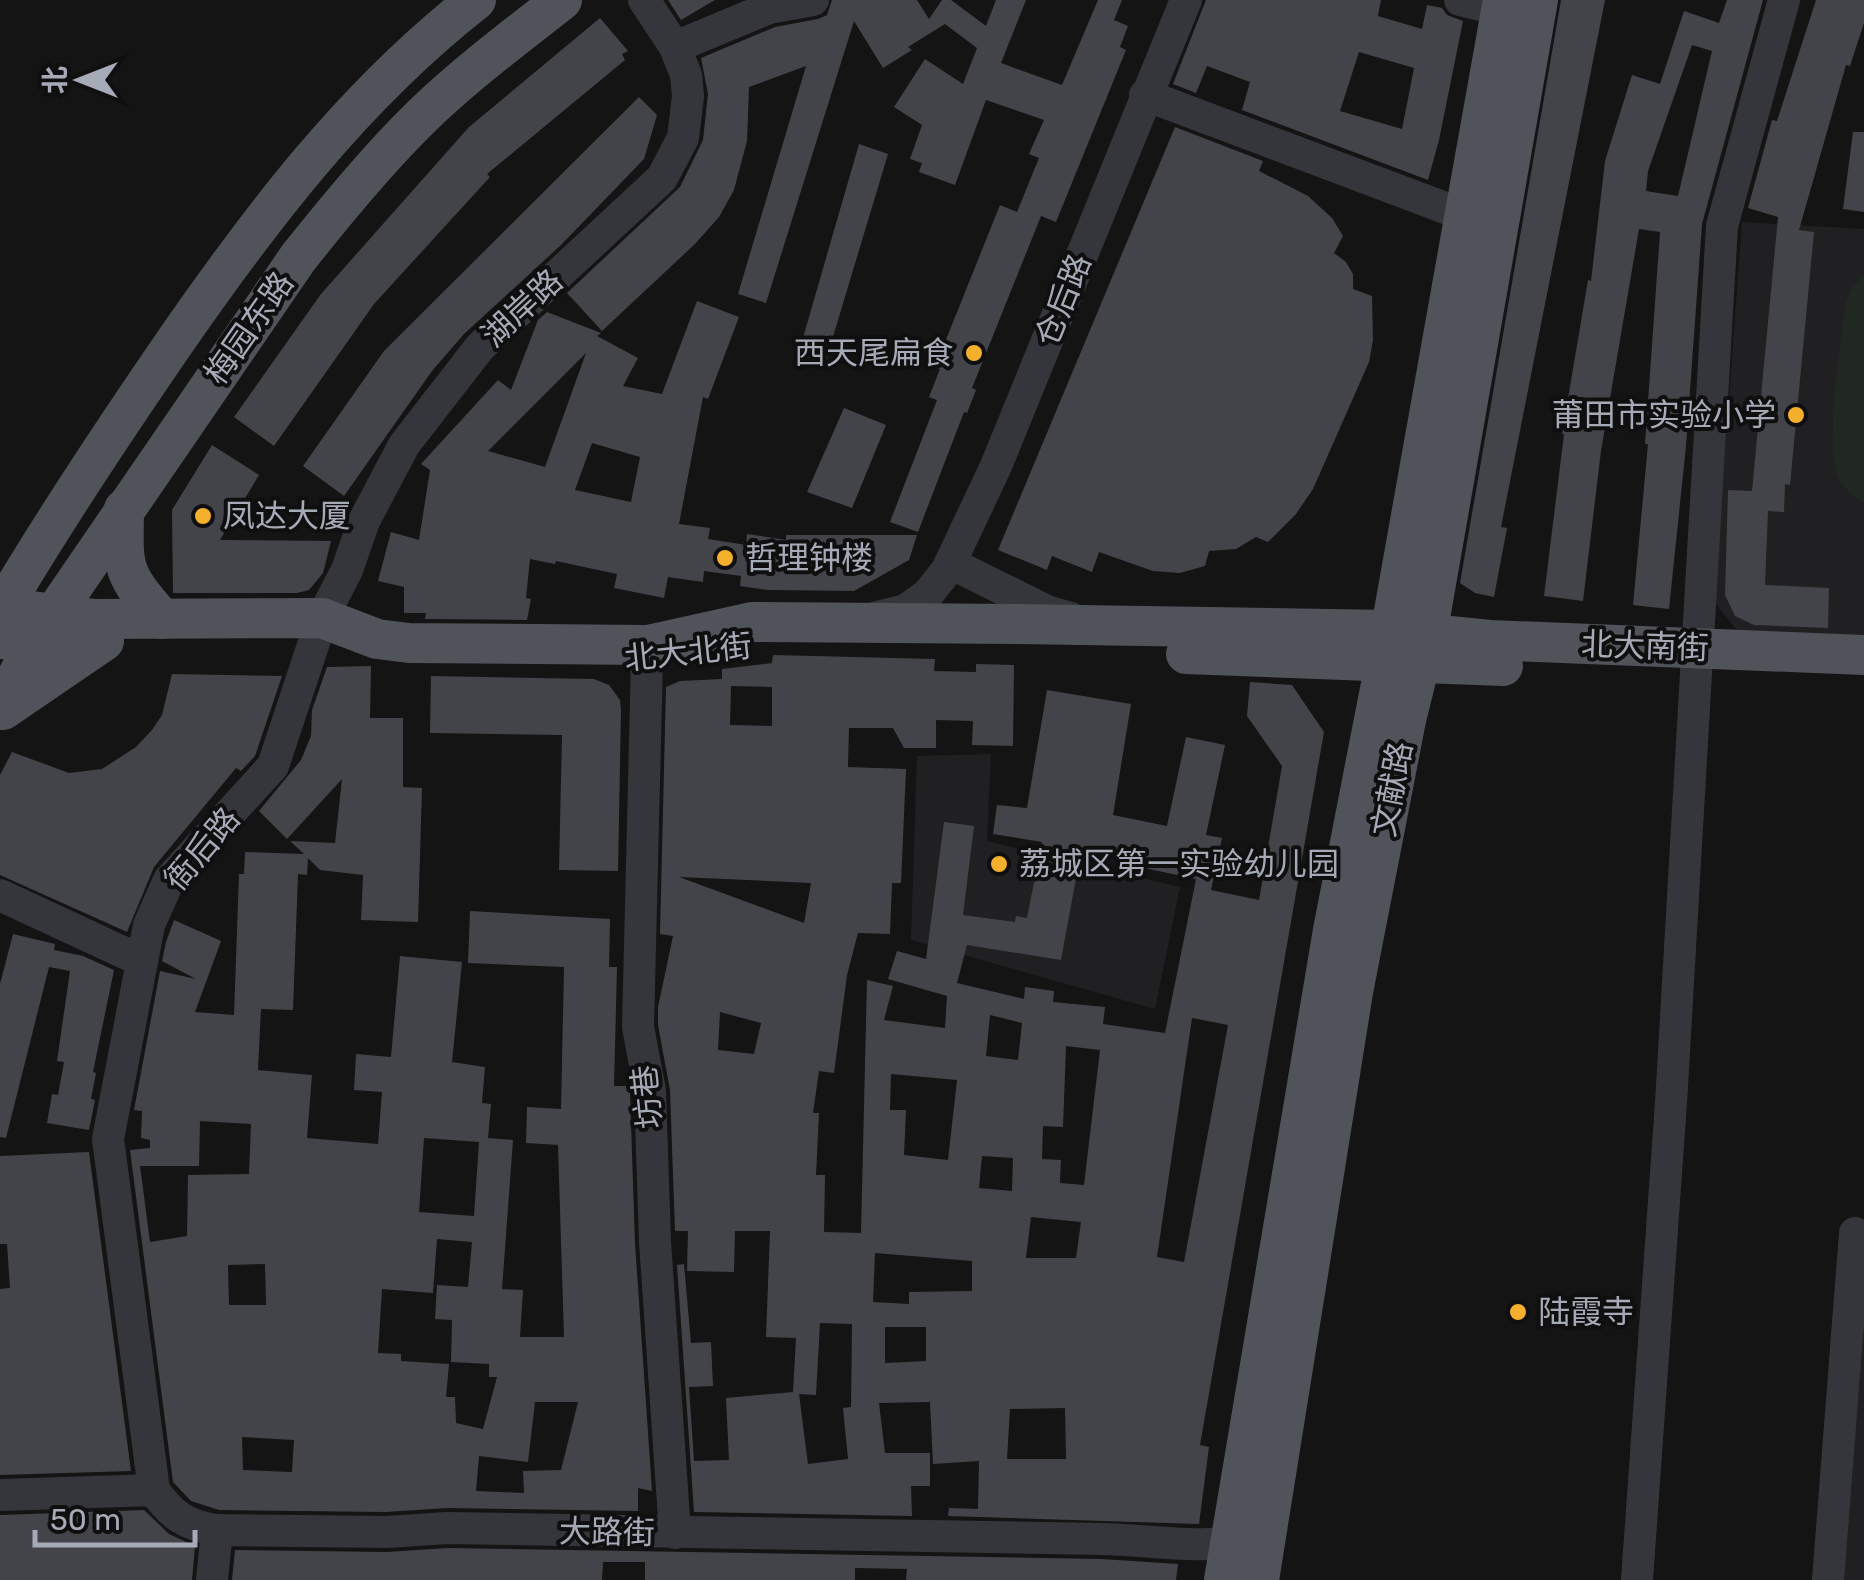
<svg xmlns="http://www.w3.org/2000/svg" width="1864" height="1580" viewBox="0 0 1864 1580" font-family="Rubik,'Noto Sans SC',sans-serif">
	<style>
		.built { fill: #202022 }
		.green { fill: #202821 }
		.building { fill: #434449; fill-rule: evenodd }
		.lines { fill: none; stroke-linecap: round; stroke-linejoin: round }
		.minor { stroke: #35363b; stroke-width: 32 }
		.major { stroke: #51535a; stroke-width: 40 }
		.poi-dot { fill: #f4b02d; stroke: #0f0f10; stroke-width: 4 }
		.labels { text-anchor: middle; stroke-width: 8; stroke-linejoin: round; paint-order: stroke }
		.street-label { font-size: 32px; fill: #a5aab6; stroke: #0f0f10 }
		.poi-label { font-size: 32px; fill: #a5aab6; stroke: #0f0f10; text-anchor: start }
	</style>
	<rect width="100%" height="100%" fill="#141415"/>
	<g class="built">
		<path d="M1742,222L1864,229V638L1740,634L1714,602Z"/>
		<path d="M991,754L987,841L1180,887L1155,1009L911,940L917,756Z"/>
		<path d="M1864,1237V1580H1835Z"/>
	</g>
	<path class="green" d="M1864,276V502C1855,497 1845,490 1840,481C1823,450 1841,345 1845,306L1852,287Z"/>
	<g class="building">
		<path d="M668,0H715L681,20Z"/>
		<path d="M832,0H917L929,19L942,0H951L986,26L996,0H1026L1001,63L1062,85L1098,0H1122L1114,20L1128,26L1120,47L1126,50L1056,222L1041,216L972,388L976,390L967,413L964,412L918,532L890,522L937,400L929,397L940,369L935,367L1000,205L1017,212L1039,158L1029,154L1044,120L986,100L955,185L919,172L922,163L910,159L922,125L894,107L925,59L963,84L977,48L945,24L908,47L912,50L883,68L854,21L766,303L738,294L806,66L749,87L747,141L734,190L719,217L695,244L602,331L567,293L680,187L703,140L708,94L701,58L775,27L818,19L827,15Z"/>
		<path d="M1206,0H1381L1378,16L1422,29L1427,5L1442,8L1447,15L1463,21L1439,140L1428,180L1242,110L1250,82L1207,66L1196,93L1173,84ZM1359,52L1414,68L1402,129L1340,111Z"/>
		<path d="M1561,0H1605L1501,527L1507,528L1494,597L1475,593L1460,583Z"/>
		<path d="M1727,0H1763L1702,224L1686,446L1669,609L1633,605L1648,444H1645L1660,232L1639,229L1601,451L1583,601L1544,596L1564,434H1562L1588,280L1591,281L1605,161L1632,75L1660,84L1684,11L1719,23ZM1692,45L1712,51L1678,196L1646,191L1648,171Z"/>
		<path d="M1816,0H1864V23L1850,66L1846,65L1799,230L1814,232L1790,485L1785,484L1784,512L1768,511L1765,585L1829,588L1828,628L1754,625L1735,616L1725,595L1728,490L1752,491L1778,217L1748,208L1772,120L1777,121Z"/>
		<path d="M600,18L628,51L622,54L625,60L487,174L490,177L374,304L274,446L234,417L321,294L469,127Z"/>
		<path d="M639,97L657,115L644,159L561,245L464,334L432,371L344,496L303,466L384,351Z"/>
		<path d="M1175,127L1263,161L1259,171L1308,196L1332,218L1343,236L1334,253L1346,262L1353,274V289L1372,296L1373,340L1369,362L1313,489L1296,514L1268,542L1256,537L1236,549L1209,551L1205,566L1180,573L1153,571L1099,552L1092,572L1052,556L1047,570L998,550Z"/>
		<path d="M1853,132H1864V212L1843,209Z"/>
		<path d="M859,144L888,154L823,370L796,362Z"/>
		<path d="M697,301L739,317L708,399L703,397L679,524L710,528L708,539L746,545L747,534L786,540V535H917L909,560L854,591L768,590L740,586L741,576L704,571L703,582L668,577L664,598L614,588L617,574L556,561L555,564L530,559L526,598L531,599L527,620L425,619L426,613H404V587L378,581L391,532L419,540L430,470L421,464L498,380L511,390L538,320L547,312L601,333L597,336L638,358L623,386L662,394ZM586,353L545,467L488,451ZM592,443L640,457L631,502L575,490Z"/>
		<path d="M844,408L886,425L852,508L807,492Z"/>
		<path d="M212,445L259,475L220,540L331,541L323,573L309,590L297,593H173L172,510Z"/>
		<path d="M773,655L935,659L934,671L976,672V664L1014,665L1013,746L972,745L973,721L936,720V748H904L893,728H849L848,767L906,769L901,883H892L890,934L858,933L847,975L834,1073L819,1071L813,1113H819L816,1175H825L824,1232L861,1233L867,980L893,986L884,1020L945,1028L947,996L888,979L897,951L926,959L944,822L974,826L963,915L1015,922L1016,916L1027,918L1042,842L993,834L997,805L1027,808L1047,690L1131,704L1113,815L1167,826L1186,737L1225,745L1206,835L1222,838L1211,890L1259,900L1282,766L1247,716L1250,682L1292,685L1324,732L1200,1445L1209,1447L1199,1524L948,1516L949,1508L978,1509L979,1461L933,1464L930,1402L879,1403L885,1453H930V1486H911L912,1516L694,1512L677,1265L684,1264L691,1343L711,1342L713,1386L689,1387L694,1461L729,1460L726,1398L793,1392L796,1338L766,1337L770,1231H735L734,1272L687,1271L688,1231H675L670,1090L658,1025V1007L673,936L660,934L666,687L680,681L722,679V669L772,663ZM731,686L772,687V726L730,725ZM1081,851L1131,858L1130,865L1196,879L1165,1033L1103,1024L1105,1007L1053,1002L1054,991L1025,987L1024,999L957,983L967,945L1061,960ZM679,877L811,883L804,923ZM720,1012L761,1023L754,1054L718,1050ZM990,1015L1022,1023L1018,1060L986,1056ZM1192,1018L1228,1025L1184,1262L1157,1257ZM1066,1046L1100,1050L1084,1185L1060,1183L1061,1160L1042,1159L1043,1126L1063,1127ZM891,1074L957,1080L948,1160L904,1155L906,1110H890ZM982,1156L1013,1158L1012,1191L979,1188ZM1031,1217L1081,1222L1076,1258H1026ZM875,1253L972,1261V1291L909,1292V1304L873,1302ZM820,1323L852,1324L851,1407L843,1408L848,1459L808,1464L799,1394L816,1395ZM885,1327H926V1361L885,1363ZM1065,1408L1066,1459H1007L1010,1409Z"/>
		<path d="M371,666L370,718H403V787L422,788L418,922L361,920L363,875L320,870L308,858L307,875L298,874L293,1010L261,1009L258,1070L312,1075L307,1138L378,1144L382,1092L354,1090L356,1054L391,1057L400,956L462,962L452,1062L485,1067L482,1103L491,1104L488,1138L513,1140L502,1289L523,1290L520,1337H564L558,1145L526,1143L527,1107L561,1109L564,967L468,963L470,911L610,919L609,967H617L614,1086H629L630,1093L635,1243L652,1491L638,1488V1511L447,1508L386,1512L219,1510L191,1501L173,1482L130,1150L150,1148V1140L141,1138L142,1111L134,1110L160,971L196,979L162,961L166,942L174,920L221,941L195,1012L234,1015L239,874H244L245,852L304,854L290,841L335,843L342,779L287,839L259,811L301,760L311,736L312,710L327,667ZM200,1121L251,1124L249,1174L188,1175L187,1236L150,1242L140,1166H199ZM424,1138L479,1142L474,1216L419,1212ZM437,1239L472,1242L468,1287L437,1285L435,1319L452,1320L451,1362L489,1364V1377H497L483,1429L456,1423L455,1397H446L449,1364L401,1361V1354L378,1353L382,1289L433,1293ZM265,1264L266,1305H229L228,1265ZM535,1402H578L561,1470L523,1471L524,1493L476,1491L479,1456L528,1462ZM242,1437L294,1440L292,1472L243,1470Z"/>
		<path d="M172,674L282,676L255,756L241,771L236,768L154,867L127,932L0,875V775L12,752L69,773L102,769L136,747L152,730L162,715Z"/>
		<path d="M431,676L594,679L609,685L620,700L621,710L618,871L559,870L562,735L430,733Z"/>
		<path d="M13,934L55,944L54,950L83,956L114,970L93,1072L96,1073L91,1099L95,1100L89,1130L47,1123L52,1094L58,1095L64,1062L57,1061L70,971L49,967L6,1138L0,1137V984Z"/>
		<path d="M89,1152L131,1471L0,1475V1289L10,1288L7,1244H0V1156Z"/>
		<path d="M144,1510L169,1534L195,1546L192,1580H0V1515Z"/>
		<path d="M448,1548L1101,1559L1178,1564L1176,1580H906L907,1569L855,1568V1580H645V1562H603L602,1580H232L235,1550L387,1552Z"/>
	</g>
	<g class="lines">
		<g class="minor">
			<path d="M1460,0L1501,10"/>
			<path d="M675,47L769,8L813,0"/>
			<path d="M1145,95L1464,215"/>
			<path d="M950,563L1047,611L1071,618"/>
			<path d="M877,617L906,610L928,594L947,570L996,466L1186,0"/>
			<path d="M647,660L638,1027L650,1091L655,1242L675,1533"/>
			<path d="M0,895L142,961"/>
			<path d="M154,1490L108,1139L149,925L169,880L273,766L322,618L347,570L364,521L404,445L480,347L662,178L683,138L688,96L686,75L675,47L644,0"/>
			<path d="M0,1495L154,1490C171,1515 187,1526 217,1530L387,1532L447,1528L1102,1539C1143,1540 1189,1547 1228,1543"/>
			<path d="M212,1580L217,1530"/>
			<path d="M1637,1580L1671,1103L1722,226L1784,0"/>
			<path d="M1828,1580L1855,1233"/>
		</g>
		<g class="major">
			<path d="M124,509C123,570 121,572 162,619"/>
			<path d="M0,607L95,619L322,618L377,639L409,643L648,645L752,622L1017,624L1390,630L1490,640L1864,655"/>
			<path d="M0,612C53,522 111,435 170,349C259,220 352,97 476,0"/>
			<path d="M0,639L76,641"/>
			<path d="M1186,654L1503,666"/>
			<path d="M0,710L36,640L298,258C336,210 376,161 420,118C464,75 514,38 562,0"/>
			<path d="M3,710L104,641"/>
			<path d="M1224,1580L1333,930L1381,684L1503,0"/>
			<path d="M1259,1580L1353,992L1406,720L1427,635L1538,0"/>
		</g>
	</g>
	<g class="poi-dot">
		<circle cx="974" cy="353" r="10"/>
		<circle cx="1796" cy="415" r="10"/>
		<circle cx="203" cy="516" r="10"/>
		<circle cx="725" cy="558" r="10"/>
		<circle cx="999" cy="864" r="10"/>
		<circle cx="1518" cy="1312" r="10"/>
	</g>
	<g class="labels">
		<g class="street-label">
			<text transform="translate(1063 300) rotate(-68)" y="11">仓后路</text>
			<text transform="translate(522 308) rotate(-43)" y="11">湖岸路</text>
			<text transform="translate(249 328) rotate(-55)" y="11">梅园东路</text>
			<text transform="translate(1645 646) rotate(2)" y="11">北大南街</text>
			<text transform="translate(688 652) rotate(-6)" y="11">北大北街</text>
			<text transform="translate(1392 789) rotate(-79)" y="11">文献路</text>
			<text transform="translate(202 849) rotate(-50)" y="11">衙后路</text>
			<text transform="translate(647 1097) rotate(-96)" y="11">坊巷</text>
			<text transform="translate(607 1532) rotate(1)" y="11">大路街</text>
		</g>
		<g class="poi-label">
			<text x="954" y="364" text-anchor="end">西天尾扁食</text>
			<text x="1776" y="426" text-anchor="end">莆田市实验小学</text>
			<text x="223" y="527">凤达大厦</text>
			<text x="745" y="569">哲理钟楼</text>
			<text x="1019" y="875">荔城区第一实验幼儿园</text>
			<text x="1538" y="1323">陆霞寺</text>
		</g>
	</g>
	<g transform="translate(80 80) rotate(270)" stroke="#0f0f10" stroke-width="8" paint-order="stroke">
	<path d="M0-8L18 38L0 25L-18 38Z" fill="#a5aab6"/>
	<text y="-15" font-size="28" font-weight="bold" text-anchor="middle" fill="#a5aab6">北</text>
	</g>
	<path d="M35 1530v15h160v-15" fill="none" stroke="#a5aab6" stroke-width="5"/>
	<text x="50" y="1530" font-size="30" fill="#a5aab6" stroke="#0f0f10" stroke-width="8" paint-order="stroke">50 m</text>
</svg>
